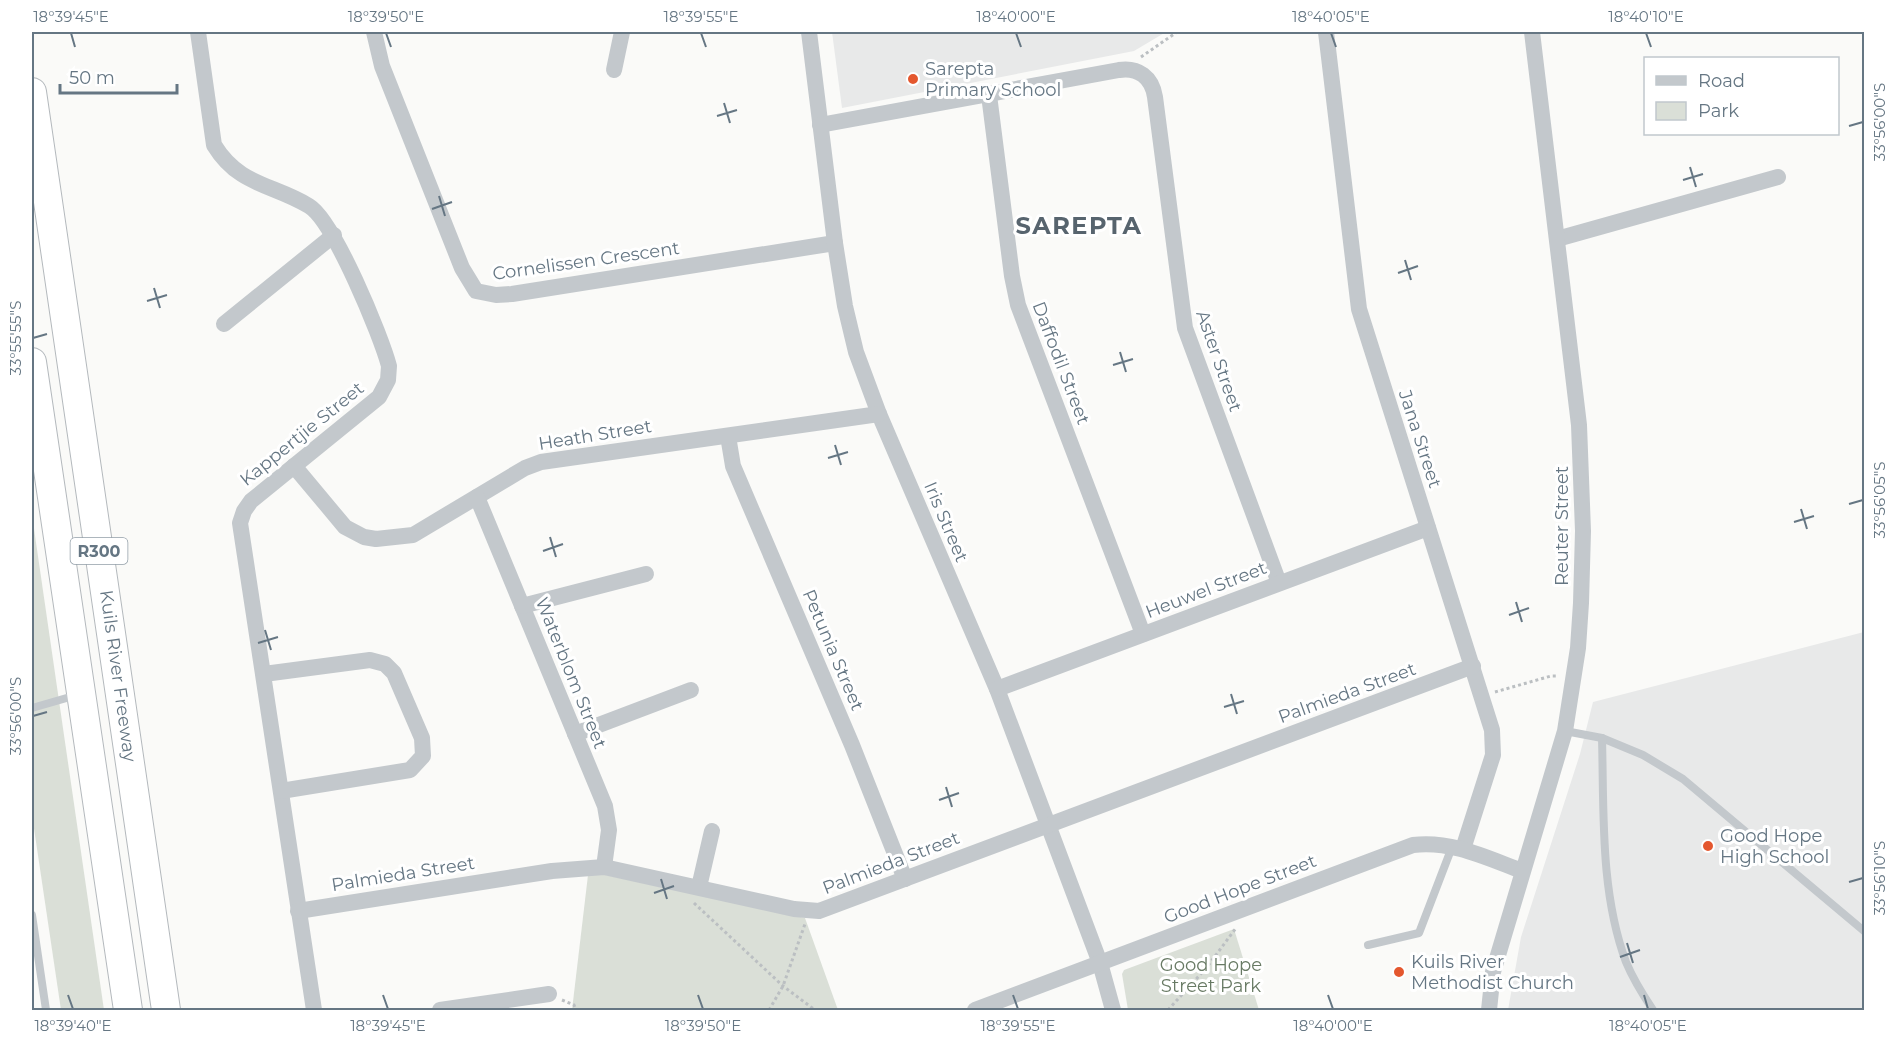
<svg xmlns="http://www.w3.org/2000/svg" width="1896" height="1042" viewBox="0 0 1896 1042" font-family="Montserrat,sans-serif">
	<style>
		.built { fill: #e8e9e9 }
		.green { fill: #dadfd7 }
		.lines { fill: none; stroke-linecap: round; stroke-linejoin: round }
		.motorway-casing { stroke: #b4b9bd; stroke-width: 30 }
		.path { stroke: #bbbfc2; stroke-width: 3; stroke-dasharray: 3 3; stroke-linecap: butt }
		.service { stroke: #c3c8cc; stroke-width: 8 }
		.minor { stroke: #c3c8cc; stroke-width: 16 }
		.motorway { stroke: #fff; stroke-width: 28 }
		.ticks { fill: none; stroke: #657683; stroke-width: 2 }
		.poi-dot { fill: #e4572e; stroke: #fff; stroke-width: 2 }
		.labels { text-anchor: middle; stroke-width: 6; stroke-linejoin: round; paint-order: stroke }
		.shield { fill: #fff; stroke: #939fa8; stroke-width: 1.5 }
		.shield-label { font-size: 16px; font-weight: bold; fill: #657683 }
		.poi-label { font-size: 18px; fill: #657683; stroke: #fff; text-anchor: start }
		.street-label { font-size: 18px; fill: #657683; stroke: #fff }
		.park-label { font-size: 18px; fill: #687a64; stroke: #fff }
		.district-label { font-size: 24px; font-weight: bold; letter-spacing: 1.5px; fill: #57646e; stroke: #fff }
		.neatline { fill: none; stroke: #657683; stroke-width: 2 }
		.ticks-label { font-size: 15px; text-anchor: middle; fill: #657683 }
	</style>
	<rect width="100%" height="100%" fill="#fafaf8"/>
	<g class="built">
		<path d="M832,32H1166L1134,51L842,108Z"/>
		<path d="M1864,632V1010H1508L1521,937L1580,754L1593,702Z"/>
	</g>
	<g class="green">
		<path d="M32,515L104,1010H61L32,815Z"/>
		<path d="M588,875H606L805,918L838,1010H572Z"/>
		<path d="M1234,929L1259,1010H1128L1122,974L1124,970Z"/>
	</g>
	<g class="lines">
		<g class="motorway-casing">
			<g id="motorway">
				<path d="M32,92L166,1010"/>
				<path d="M32,362L128,1010"/>
			</g>
		</g>
		<g class="path">
			<path d="M1141,57L1177,32"/>
			<path d="M1495,692L1551,676H1558"/>
			<path d="M694,903L783,986L815,1010"/>
			<path d="M562,1000L574,1005L576,1010"/>
			<path d="M769,1010L783,986L805,924"/>
			<path d="M1168,1010L1207,967L1236,928"/>
		</g>
		<g class="service">
			<path d="M32,708L77,695"/>
			<path d="M1565,731L1602,738L1643,755L1683,779L1864,931"/>
			<path d="M1602,738C1604,812 1600,892 1626,962C1633,979 1643,995 1653,1010"/>
			<path d="M32,915L46,1010"/>
			<path d="M1368,945L1419,933L1452,847"/>
		</g>
		<g class="minor">
			<path d="M198,32L214,145C239,186 273,184 309,206C334,221 381,336 389,366L388,380L379,397L251,501L244,511L240,523L314,1010"/>
			<path d="M374,32L382,66L462,268L476,291L496,295L512,294L835,243"/>
			<path d="M809,32L835,243L845,306L856,352L879,414L997,689L1100,963L1113,1010"/>
			<path d="M1326,32L1359,309L1492,730L1493,755L1463,849"/>
			<path d="M614,70L622,32"/>
			<path d="M989,95L1012,276L1018,305L1143,634"/>
			<path d="M820,125L1119,70C1138,67 1152,77 1155,97L1185,328L1279,583"/>
			<path d="M1557,239L1778,177"/>
			<path d="M224,324L334,235"/>
			<path d="M728,436L733,466L852,745L905,879"/>
			<path d="M294,466L345,527L364,537L376,539L413,535L525,468L541,462L879,414"/>
			<path d="M477,497L605,806L609,830L604,867"/>
			<path d="M522,606L646,574"/>
			<path d="M264,674L370,660L385,664L394,673L422,738L423,756L410,770L281,791"/>
			<path d="M997,689L1428,528"/>
			<path d="M575,734L691,690"/>
			<path d="M699,887L712,831"/>
			<path d="M298,911L552,871L604,867L794,909L819,911L1473,666"/>
			<path d="M440,1010L549,994"/>
			<path d="M975,1010L1413,845C1451,840 1487,858 1522,871"/>
			<path d="M1489,1010L1493,972L1565,731L1578,648L1581,603L1583,531L1579,425L1532,32"/>
		</g>
		<use href="#motorway" class="motorway"/>
	</g>
	<path class="ticks" d="M71,33L75,47M386,33L391,47M701,33L706,47M1016,33L1021,47M1331,33L1336,47M1646,33L1651,47M724,103L730,123M717,116L737,110M1849,126L1863,122M1690,167L1696,187M1683,180L1703,174M439,196L445,216M432,209L452,202M1405,260L1411,280M1398,273L1418,266M154,288L160,308M147,301L167,295M33,338L47,334M1120,352L1126,372M1113,365L1133,359M835,445L841,465M828,458L848,452M1849,504L1863,500M1801,509L1807,529M1794,522L1814,516M550,537L556,557M543,551L563,544M1516,602L1522,622M1509,615L1529,608M265,630L271,650M258,643L278,637M1231,694L1237,714M1224,707L1244,701M33,716L47,712M946,787L952,807M939,800L959,793M661,879L667,899M1849,882L1863,878M654,893L674,886M1627,943L1633,963M1620,957L1640,950M68,995L73,1009M383,995L388,1009M698,995L703,1009M1013,995L1018,1009M1328,995L1333,1009M1644,995L1648,1009"/>
	<g class="poi-dot">
		<circle cx="913" cy="79" r="6"/>
		<circle cx="1708" cy="846" r="6"/>
		<circle cx="1399" cy="972" r="6"/>
	</g>
	<g class="labels">
		<rect class="shield" x="70.5" y="538" width="57" height="26" rx="4.5"/>
		<g class="shield-label">
			<text x="99" y="557">R300</text>
		</g>
		<g class="poi-label">
			<text x="925" y="75">Sarepta<tspan x="925" dy="21">Primary School</tspan></text>
			<text x="1720" y="842">Good Hope<tspan x="1720" dy="21">High School</tspan></text>
			<text x="1411" y="968">Kuils River<tspan x="1411" dy="21">Methodist Church</tspan></text>
		</g>
		<g class="street-label">
			<text transform="translate(586 261) rotate(-8)" y="6">Cornelissen Crescent</text>
			<text transform="translate(1219 361) rotate(71)" y="6">Aster Street</text>
			<text transform="translate(1061 363) rotate(69)" y="6">Daffodil Street</text>
			<text transform="translate(302 434) rotate(-39)" y="6">Kappertjie Street</text>
			<text transform="translate(595 435) rotate(-9)" y="6">Heath Street</text>
			<text transform="translate(1420 439) rotate(72)" y="6">Jana Street</text>
			<text transform="translate(946 522) rotate(67)" y="6">Iris Street</text>
			<text transform="translate(1562 526) rotate(-90)" y="6">Reuter Street</text>
			<text transform="translate(1206 590) rotate(-21)" y="6">Heuwel Street</text>
			<text transform="translate(833 650) rotate(67)" y="6">Petunia Street</text>
			<text transform="translate(571 673) rotate(68)" y="6">Waterblom Street</text>
			<text transform="translate(118 676) rotate(82)" y="6">Kuils River Freeway</text>
			<text transform="translate(1347 693) rotate(-20)" y="6">Palmieda Street</text>
			<text transform="translate(891 863) rotate(-21)" y="6">Palmieda Street</text>
			<text transform="translate(403 874) rotate(-9)" y="6">Palmieda Street</text>
			<text transform="translate(1240 889) rotate(-21)" y="6">Good Hope Street</text>
		</g>
		<g class="park-label">
			<text x="1211" y="971">Good Hope<tspan x="1211" dy="21">Street Park</tspan></text>
		</g>
		<g class="district-label">
			<text x="1079" y="234">SAREPTA</text>
		</g>
	</g>
	<rect width="1896" height="1042" fill="none" stroke="#ffffff" stroke-width="66"/>
	<rect x="1644" y="57" width="195" height="78" fill="#ffffff" stroke="#c1c8cd" stroke-width="1.5"/>
	<rect x="1656" y="76" width="30" height="9" fill="#c3c8cc" stroke="#c1c8cd" stroke-width="1.5"/>
	<text x="1698" y="87" font-size="18" fill="#657683">Road</text>
	<rect x="1656" y="102" width="30" height="18" fill="#dadfd7" stroke="#c1c8cd" stroke-width="1.5"/>
	<text x="1698" y="117" font-size="18" fill="#657683">Park</text>
	<path d="M60 84v9h117v-9" fill="none" stroke="#657683" stroke-width="3"/>
	<text x="69" y="84" font-size="18" fill="#657683" stroke="#ffffff" stroke-width="4.5" paint-order="stroke">50 m</text>
	<rect x="33" y="33" width="1830" height="976" class="neatline"/>
	<g class="ticks-label">
		<text x="71" y="22">18°39'45"E</text>
		<text x="386" y="22">18°39'50"E</text>
		<text x="701" y="22">18°39'55"E</text>
		<text x="1016" y="22">18°40'00"E</text>
		<text x="1331" y="22">18°40'05"E</text>
		<text x="1646" y="22">18°40'10"E</text>
		<text transform="translate(1880 122) rotate(-90)" y="5">33°56'00"S</text>
		<text transform="translate(16 338) rotate(-90)" y="5">33°55'55"S</text>
		<text transform="translate(1880 500) rotate(-90)" y="5">33°56'05"S</text>
		<text transform="translate(16 716) rotate(-90)" y="5">33°56'00"S</text>
		<text transform="translate(1880 878) rotate(-90)" y="5">33°56'10"S</text>
		<text x="73" y="1031">18°39'40"E</text>
		<text x="388" y="1031">18°39'45"E</text>
		<text x="703" y="1031">18°39'50"E</text>
		<text x="1018" y="1031">18°39'55"E</text>
		<text x="1333" y="1031">18°40'00"E</text>
		<text x="1648" y="1031">18°40'05"E</text>
	</g>
</svg>
